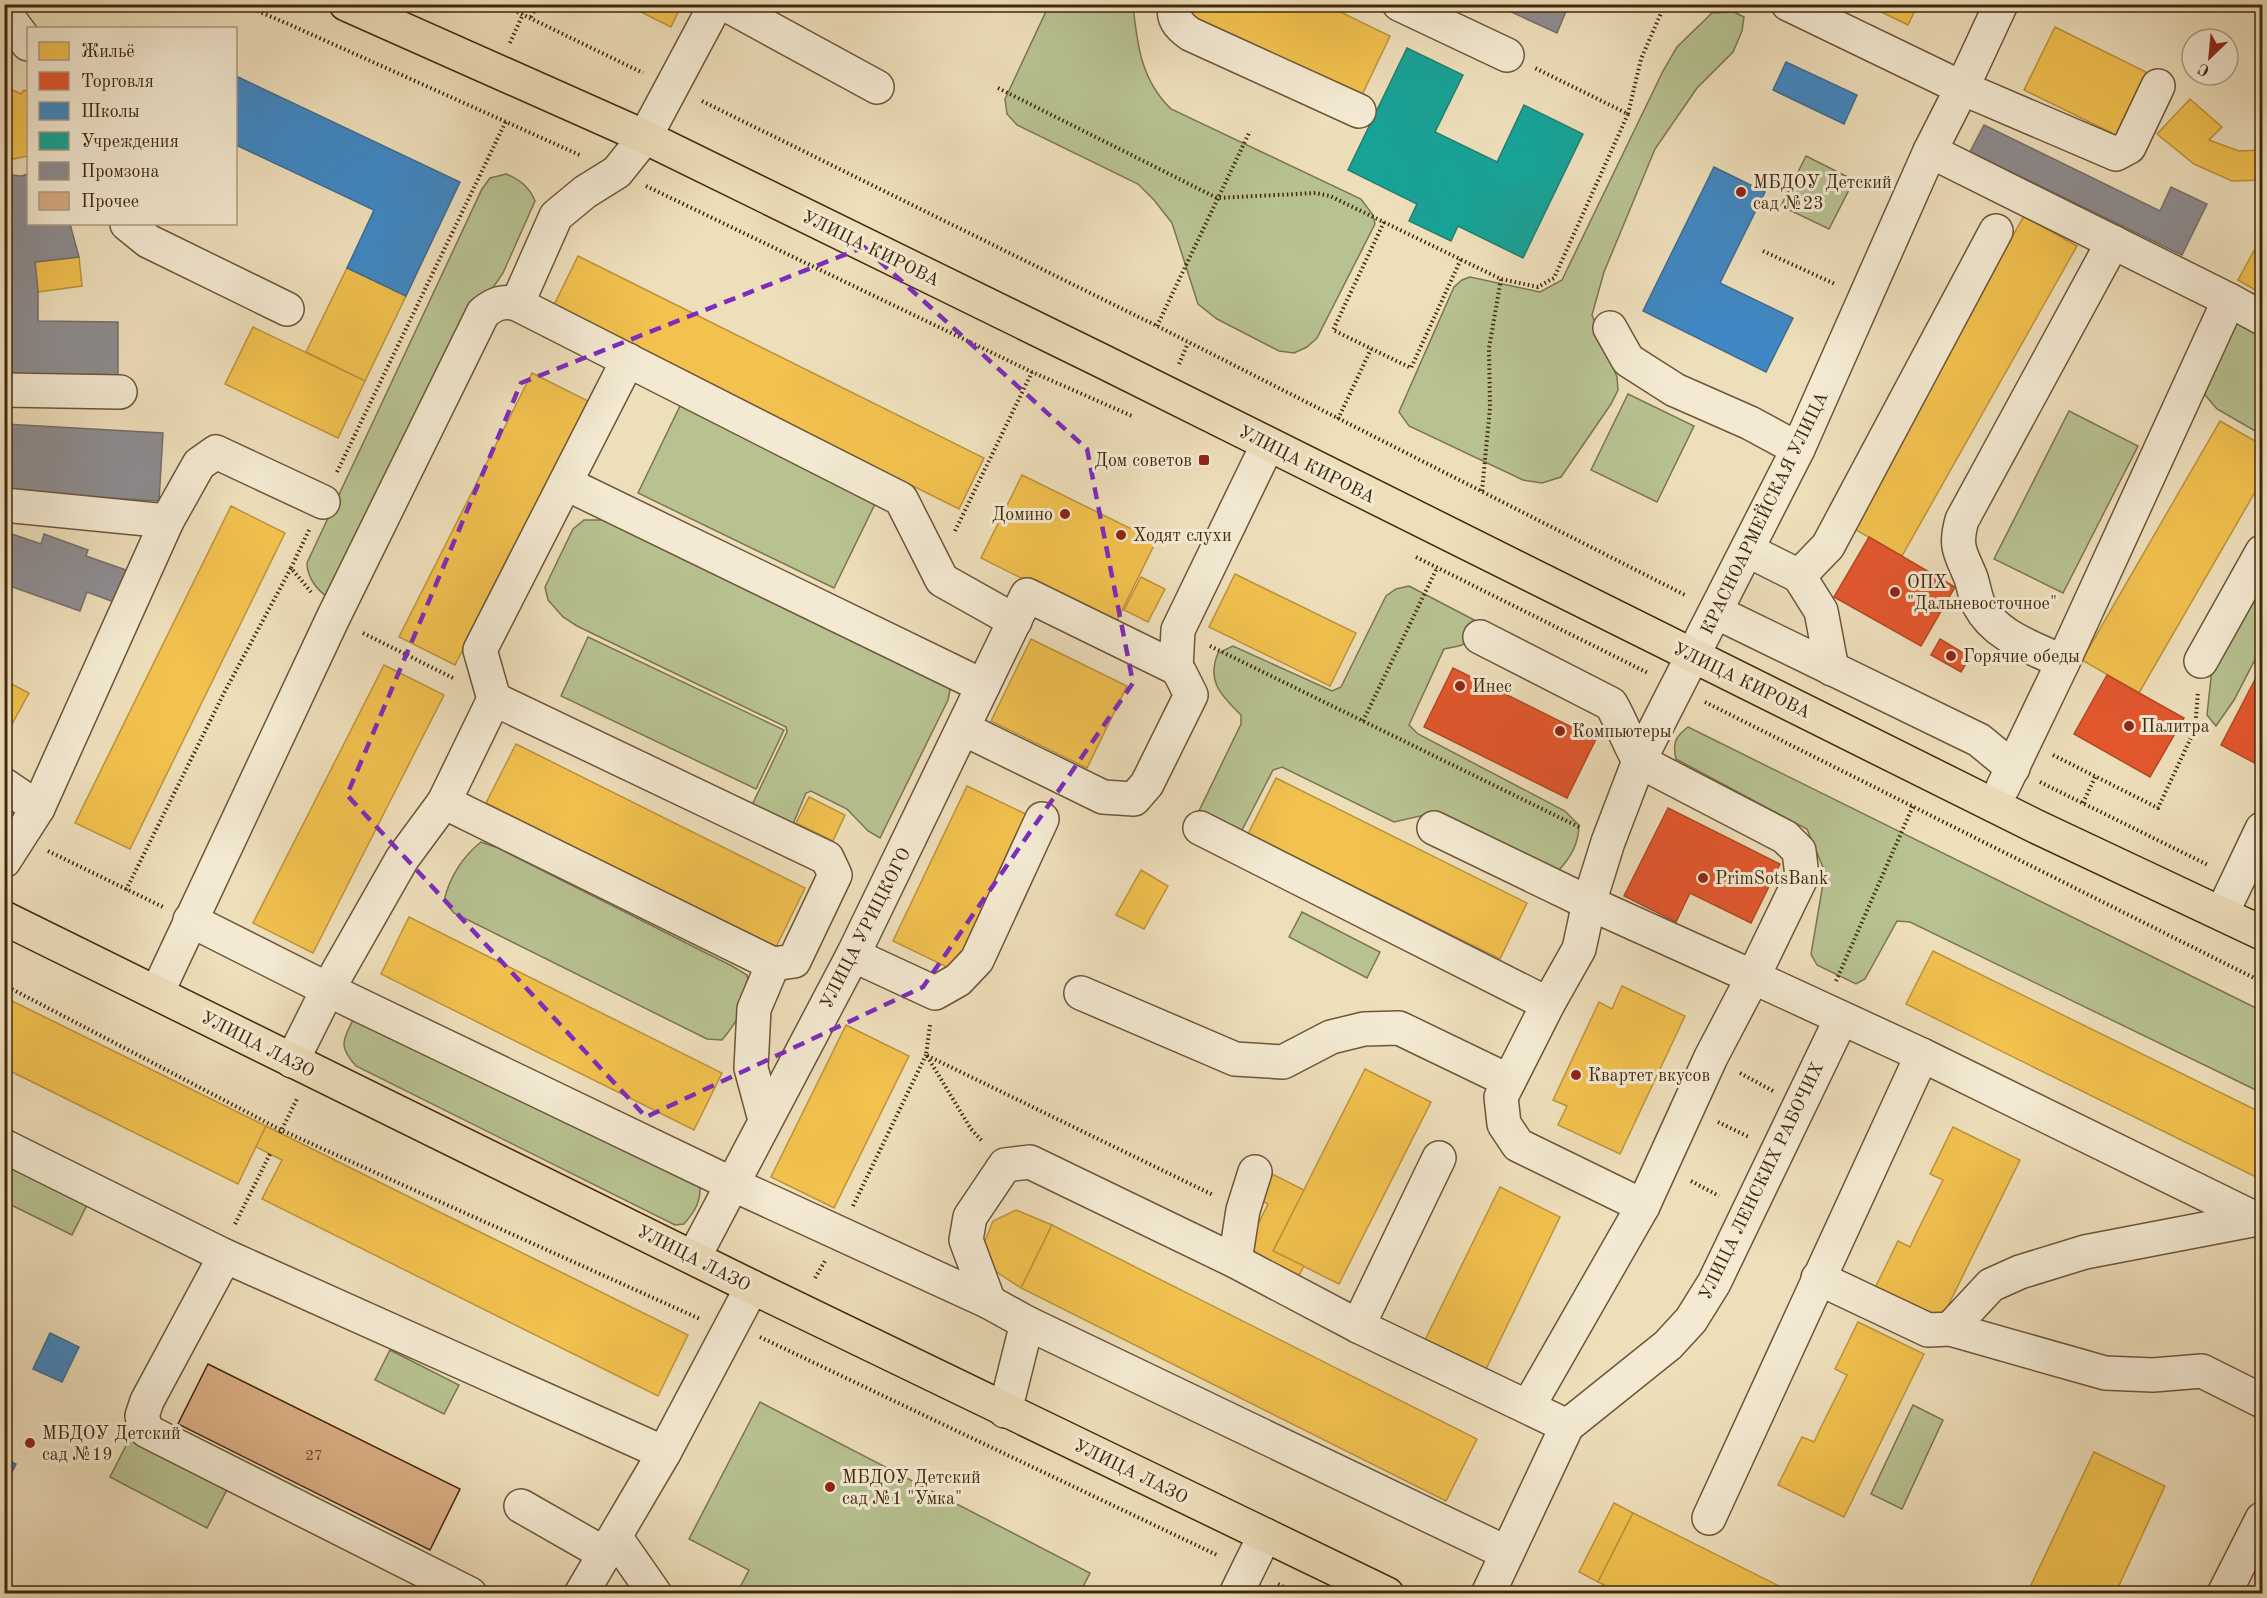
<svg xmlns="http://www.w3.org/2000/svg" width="2267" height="1598" viewBox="0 0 2267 1598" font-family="'Old Standard TT',serif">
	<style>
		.green { fill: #b8c291; stroke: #7d754e; stroke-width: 1.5 }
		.homes { fill: #f2c14e; stroke: #bd933a; stroke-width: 1.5 }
		.shops { fill: #e4572e; stroke: #b34924; stroke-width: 1.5 }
		.schools { fill: #3f88c5; stroke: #406b8d; stroke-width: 1.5 }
		.public { fill: #17a398; stroke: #247e6e; stroke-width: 1.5 }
		.industry { fill: #8d8d92; stroke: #766f6a; stroke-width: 1.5 }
		.building { fill: #dbae85; stroke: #42280b; stroke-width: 1.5 }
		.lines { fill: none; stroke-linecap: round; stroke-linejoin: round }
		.minor-casing { stroke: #6d5637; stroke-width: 36 }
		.major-casing { stroke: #42280b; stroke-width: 36 }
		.path { stroke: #42280b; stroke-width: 4; stroke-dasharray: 1.5 3; stroke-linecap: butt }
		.minor { stroke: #f4ead3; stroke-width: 33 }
		.major { stroke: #eedfbb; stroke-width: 33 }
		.marked { fill: none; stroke: #7b2cbf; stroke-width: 4.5; stroke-dasharray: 12 8; stroke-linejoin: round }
		.poi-dot { fill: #8f2418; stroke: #f4ead3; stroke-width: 2 }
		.labels { text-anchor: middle; stroke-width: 6; stroke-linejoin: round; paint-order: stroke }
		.number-label { font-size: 15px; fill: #684a2a }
		.poi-label { font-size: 18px; fill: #42280b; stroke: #f4ead3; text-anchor: start }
		.street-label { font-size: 18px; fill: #42280b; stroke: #f4ead3 }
	</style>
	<rect width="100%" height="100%" fill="#eedfbb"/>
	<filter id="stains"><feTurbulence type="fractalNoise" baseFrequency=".00333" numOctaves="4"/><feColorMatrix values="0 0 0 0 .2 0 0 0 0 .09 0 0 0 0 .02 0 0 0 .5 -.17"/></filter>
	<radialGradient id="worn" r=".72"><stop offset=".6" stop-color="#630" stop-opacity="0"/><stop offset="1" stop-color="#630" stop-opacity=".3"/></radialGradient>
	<g class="green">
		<path d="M1049,5H1133C1137,44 1141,80 1171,109L1361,199L1373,215L1375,224L1317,338L1307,347L1294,353L1279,351L1217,319L1198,304L1172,223L1154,200L1138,184L1017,125L1007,114L1005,99Z"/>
		<path d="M1734,12L1744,17L1742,31L1733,52L1697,88L1655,149L1604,272L1592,315L1617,377L1618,390L1611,404L1561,477L1542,483L1523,480L1409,426L1399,412L1454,287L1462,280L1470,277L1540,292L1562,280L1663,71L1677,47L1712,13Z"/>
		<path d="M1806,156L1854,180L1829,229L1781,206Z"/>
		<path d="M506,174C519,179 530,188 535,201L503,273L486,298L328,597C316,590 307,576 307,563L482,189L490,178Z"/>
		<path d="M2243,320L2262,331V435L2217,409L2205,395L2209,376L2231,326Z"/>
		<path d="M1628,394L1694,426L1657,502L1591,470Z"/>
		<path d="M680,406L876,502L834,588L638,493Z"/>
		<path d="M2069,411L2138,446L2063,593L1994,559Z"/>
		<path d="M584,520H601L630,525L945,680L950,690L948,700L880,838L868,831L847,809L811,791L806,793L793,824L752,805L787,732L786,727L577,626L563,617L548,600L545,587L573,529Z"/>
		<path d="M2262,568V646L2234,700L2216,726L2207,715L2213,659Z"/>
		<path d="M1409,586L1478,622L1474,640L1459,646L1444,649L1409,725L1418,734L1565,811L1579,825C1579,843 1570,859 1557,872L1429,814L1394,822L1282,767L1273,770L1239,836L1198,813L1241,724V715C1222,696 1206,682 1218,653L1233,646L1332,691L1341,687L1386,596L1396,589Z"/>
		<path d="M588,637L784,730L756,789L561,696Z"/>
		<path d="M1688,727L2262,1011V1093L1910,922L1897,921L1865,979L1856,984L1817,965L1811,954L1825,872L1807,829L1676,759C1672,743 1676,736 1688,727Z"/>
		<path d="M481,842L498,848L732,966L747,975C753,997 736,1023 722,1040L707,1039L454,913L444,901C449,878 463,856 481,842Z"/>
		<path d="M1302,912L1380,952L1367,978L1289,937Z"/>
		<path d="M353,1020L700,1185C701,1202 695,1211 684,1224L675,1225L356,1066C339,1047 342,1042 353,1020Z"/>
		<path d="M4,1157L90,1199L72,1235L5,1202Z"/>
		<path d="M390,1350L459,1385L444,1414L375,1380Z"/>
		<path d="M760,1402L1090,1573L1080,1593H737L749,1570L689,1539Z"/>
		<path d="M1913,1405L1943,1420L1902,1509L1871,1494Z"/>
		<path d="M132,1434L230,1484L207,1528L110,1477Z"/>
	</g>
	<g class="homes">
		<path d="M625,4H682L671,27Z"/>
		<path d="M1190,4H1324L1390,36L1361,97L1186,13Z"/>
		<path d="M1865,4H1918L1908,25Z"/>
		<path d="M2055,27L2146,72L2116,135L2024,90Z"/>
		<path d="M4,86L21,94L24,90L28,92V156L14,159L4,155Z"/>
		<path d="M2190,99L2222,127L2209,140L2239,151L2262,150V180L2232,181L2194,164L2157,134Z"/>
		<path d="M2024,216L2077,246L1902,556L1849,526Z"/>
		<path d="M2262,236V294L2238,280Z"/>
		<path d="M578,256L984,458L959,509L553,307Z"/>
		<path d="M79,257L82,286L38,292L35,262Z"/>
		<path d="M347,268L406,296L365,381L306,352Z"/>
		<path d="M253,327L365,381L338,438L225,384Z"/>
		<path d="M532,373L588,401L455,665L399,637Z"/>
		<path d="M2220,421L2262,445V480L2139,693L2082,660Z"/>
		<path d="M1022,475L1156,541L1115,625L981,558Z"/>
		<path d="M231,506L285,533L130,849L75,823Z"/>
		<path d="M1235,574L1356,633L1330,686L1209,627Z"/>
		<path d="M1141,577L1165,589L1148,622L1124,610Z"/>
		<path d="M1031,639L1127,686L1087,768L991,721Z"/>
		<path d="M384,665L444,695L313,953L253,923Z"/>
		<path d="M4,680L29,693L5,737L4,736Z"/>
		<path d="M516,744L805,888L776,947L486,803Z"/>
		<path d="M1276,778L1527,903L1500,959L1248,834Z"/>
		<path d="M967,786L1028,815L953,970L893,941Z"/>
		<path d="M809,797L845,815L833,841L796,823Z"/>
		<path d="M1141,870L1168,886L1144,929L1116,915Z"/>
		<path d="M409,917L722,1073L694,1130L381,974Z"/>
		<path d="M1933,951L2262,1113V1180L1906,1004Z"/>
		<path d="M1622,986L1685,1016L1620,1154L1558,1125L1567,1106L1553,1100L1599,1002L1612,1009Z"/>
		<path d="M4,997L266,1126L238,1184L4,1068Z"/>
		<path d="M846,1025L909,1056L834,1208L771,1177Z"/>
		<path d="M1365,1069L1431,1102L1339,1284L1273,1251Z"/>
		<path d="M266,1126L688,1335L658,1396L262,1199L282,1160L256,1147Z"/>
		<path d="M1953,1127L2020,1160L1940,1322L1874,1290L1898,1241L1910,1247L1916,1234L1943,1180L1930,1174Z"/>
		<path d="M1270,1173L1304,1190L1273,1251L1304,1266L1297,1279L1244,1252L1268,1204L1257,1198Z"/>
		<path d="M1500,1187L1560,1217L1484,1373L1423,1344Z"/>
		<path d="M1016,1210L1052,1225L1021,1288L992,1269L983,1246L993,1221Z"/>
		<path d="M1052,1225L1477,1439L1446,1501L1021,1288Z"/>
		<path d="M1858,1322L1924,1354L1844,1517L1778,1485L1802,1437L1814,1442L1820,1429L1847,1375L1835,1369Z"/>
		<path d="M2094,1452L2165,1486L2115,1594H2050L2031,1585Z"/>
		<path d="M1614,1503L1633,1513L1598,1582L1579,1572Z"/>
		<path d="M1633,1513L1795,1594H1621L1598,1582Z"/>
	</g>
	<g class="shops">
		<path d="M1869,537L1955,587L1921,646L1834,597Z"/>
		<path d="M1940,639L1970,657L1961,672L1931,655Z"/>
		<path d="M1453,668L1596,739L1567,798L1424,727Z"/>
		<path d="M2260,670L2262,671V767L2221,745Z"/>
		<path d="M2107,675L2184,718L2150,777L2074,734Z"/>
		<path d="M1668,808L1780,864L1751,923L1690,893L1676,922L1624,896Z"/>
	</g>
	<g class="schools">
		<path d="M1786,62L1857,95L1844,124L1773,90Z"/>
		<path d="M236,76L460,182L406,296L347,268L374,210L236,145Z"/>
		<path d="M1714,167L1765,192L1720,283L1793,318L1766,372L1643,311Z"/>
		<path d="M50,1333L79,1347L62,1382L33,1369Z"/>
		<path d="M4,1458L16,1464L4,1488Z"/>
	</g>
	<path class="public" d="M1407,48L1463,75L1435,132L1497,162L1524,105L1583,134L1523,258L1458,226L1451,241L1409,221L1417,204L1348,170Z"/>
	<g class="industry">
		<path d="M1494,4H1569L1557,33Z"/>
		<path d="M1984,125L2160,211L2171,187L2207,204L2182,255L1970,152Z"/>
		<path d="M4,174L21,176L28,174V224H70L79,257L35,262L38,292V321L118,322V385L4,384Z"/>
		<path d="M4,424L163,433L159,501L4,492Z"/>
		<path d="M12,534L41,544L44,534L88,550L86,556L126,570L114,602L87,592L80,611L4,584V555Z"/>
	</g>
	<path class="building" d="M208,1364L460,1489L430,1550L178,1424Z"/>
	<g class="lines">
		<g class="minor-casing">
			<g id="minor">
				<path d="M716,4L645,137L617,172L585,192L556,216L517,304L901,499L942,580L1015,621"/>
				<path d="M725,4L877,87"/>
				<path d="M1175,4C1172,19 1179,26 1190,34L1359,111"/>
				<path d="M1399,4L1507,55"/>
				<path d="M1788,4L1962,88L2116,154L2129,147L2158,86"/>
				<path d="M4,12L28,44"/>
				<path d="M1930,151L2229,300L2262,318"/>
				<path d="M127,224L148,241L287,309"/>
				<path d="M2113,242L1962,520C1954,548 1961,553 1971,578C1974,587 1975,597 1979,605C1996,637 2032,647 2063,662L2229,300"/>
				<path d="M1610,328L1628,360L1675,390L1750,423L1798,449"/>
				<path d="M4,390L120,392"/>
				<path d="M567,484L983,686"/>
				<path d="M4,505L167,521"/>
				<path d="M1747,550L1799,576L1821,611L1832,669"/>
				<path d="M1799,576L1828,546L1996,231"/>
				<path d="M1716,612L1979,740L2013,768"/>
				<path d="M2201,661L2262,552"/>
				<path d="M1176,668L1178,630L1268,444"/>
				<path d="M4,785L38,808"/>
				<path d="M2003,787L2063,662"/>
				<path d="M444,802L494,699"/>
				<path d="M1200,828L1548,1004"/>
				<path d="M1434,828L1589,903L1753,977L1802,876L1799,851L1785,837L1639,761C1628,742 1622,723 1611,704L1480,637"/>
				<path d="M4,861L38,808L167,521L199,464L216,452L323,502"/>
				<path d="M2222,913L2262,829"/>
				<path d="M190,920L347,999L732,1184L989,1302L1027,1323L1507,1553"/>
				<path d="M853,955L935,993L958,980L977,960L1042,819"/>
				<path d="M157,993L333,618L483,313C494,304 503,300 517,304"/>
				<path d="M1081,993L1235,1059L1283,1062L1331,1037L1364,1029L1399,1028L1509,1081"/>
				<path d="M292,1061L328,989L402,859L444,802L773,964L794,961L835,875L827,858L494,699L480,650L628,360"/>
				<path d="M765,1120L751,1068L754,1009L773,964"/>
				<path d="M4,1146L225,1256L664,1453"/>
				<path d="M1643,1206L1518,1145L1504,1124L1501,1097L1548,1004L1579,949L1589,903L1608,842L1639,761L1798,449L1930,151L1962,88L2001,4"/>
				<path d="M225,1256L147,1401L142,1416L147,1431L470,1594"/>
				<path d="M694,1257L853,955L1027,595L1176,668L1180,673L1191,695L1147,784L1134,799L1103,797L964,729"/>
				<path d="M1235,1261L1243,1210L1255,1172"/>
				<path d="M1818,1278L1928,1330L1950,1329L1991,1285L2020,1272L2085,1252L2257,1219"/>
				<path d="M989,1302L966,1240L970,1217L1005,1165L1030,1162L1235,1261L1358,1326L1567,1426"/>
				<path d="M1358,1326L1439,1158"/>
				<path d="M1950,1329L2105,1373L2153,1375L2202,1371L2262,1401"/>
				<path d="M1528,1407L1643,1206L1711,1057L1753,977L1922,1055L2262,1222"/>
				<path d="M1005,1411L1027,1323"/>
				<path d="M521,1506L605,1554"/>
				<path d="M1709,1518L1922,1055"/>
				<path d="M616,1538L655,1594"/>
				<path d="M581,1594L664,1453L752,1287"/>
				<path d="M1236,1594L1265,1535"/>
				<path d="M1488,1594L1567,1426L1668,1345L1691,1320L1714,1283L1841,1019"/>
				<path d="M2224,1594L2262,1519"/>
			</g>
		</g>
		<g class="major-casing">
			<g id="major">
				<path d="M346,4L645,137L1102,361L2035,826L2262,933"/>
				<path d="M4,918L752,1287L1387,1594"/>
			</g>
		</g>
		<g class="path">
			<path d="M241,4L286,23L582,156"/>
			<path d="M501,4L643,73"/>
			<path d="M531,17L538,4"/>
			<path d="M510,43L523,14"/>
			<path d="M998,88L1217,198L1316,193L1330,196L1501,279L1538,287L1554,278L1628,114L1535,68"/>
			<path d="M702,101L1157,326L1687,596"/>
			<path d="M1628,114L1641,59L1665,4"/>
			<path d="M646,186L1032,372L1132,416"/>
			<path d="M1384,222L1333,330L1411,368L1461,259"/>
			<path d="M1763,251L1835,284"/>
			<path d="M1157,326L1250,131"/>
			<path d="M1179,364L1188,343"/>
			<path d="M1338,419L1371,349"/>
			<path d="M337,472L506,121"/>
			<path d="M1482,491L1490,408L1489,348L1501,279"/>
			<path d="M309,530L291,568L311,592"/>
			<path d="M955,531L1032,372"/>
			<path d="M1416,557L1648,673"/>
			<path d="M363,633L455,679"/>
			<path d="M1210,646L1581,828"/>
			<path d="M1705,702L2262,982"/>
			<path d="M1363,721L1437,568"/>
			<path d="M2053,755L2158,808L2195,729L2198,692"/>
			<path d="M2040,782L2208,865"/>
			<path d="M2083,803L2096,775"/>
			<path d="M48,851L163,907"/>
			<path d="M126,890L224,693L291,568"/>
			<path d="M1836,981L1913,806"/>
			<path d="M4,985L281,1130L700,1319"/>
			<path d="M930,1025L926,1055L1213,1195"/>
			<path d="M927,1056L971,1129L983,1142"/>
			<path d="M1740,1073L1773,1091"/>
			<path d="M1718,1122L1749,1137"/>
			<path d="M280,1133L297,1099"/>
			<path d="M1691,1181L1719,1196"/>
			<path d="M853,1206L926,1055"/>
			<path d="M235,1224L270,1154"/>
			<path d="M815,1278L825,1261"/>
			<path d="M760,1337L1219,1556"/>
			<path d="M1278,1584L1298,1594"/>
		</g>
		<use href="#minor" class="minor"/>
		<use href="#major" class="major"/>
	</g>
	<path class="marked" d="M864,247L1087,449L1133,683L923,987L646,1117L347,795L521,383Z"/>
	<g class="poi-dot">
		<circle cx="1741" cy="192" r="6"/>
		<rect x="1198" y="454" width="12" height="12" rx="3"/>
		<circle cx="1065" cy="514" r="6"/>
		<circle cx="1121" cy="535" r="6"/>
		<circle cx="1895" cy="592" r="6"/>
		<circle cx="1951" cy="656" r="6"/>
		<circle cx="1460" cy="686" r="6"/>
		<circle cx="2129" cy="726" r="6"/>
		<circle cx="1560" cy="731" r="6"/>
		<circle cx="1703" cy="878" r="6"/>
		<circle cx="1576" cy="1075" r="6"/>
		<circle cx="30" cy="1443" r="6"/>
		<circle cx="830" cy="1487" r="6"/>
	</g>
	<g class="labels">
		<g class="number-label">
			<text x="314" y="1460">27</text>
		</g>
		<g class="poi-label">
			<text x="1753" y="188">МБДОУ Детский<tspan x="1753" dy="21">сад №23</tspan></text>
			<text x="1192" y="466" text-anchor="end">Дом советов</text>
			<text x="1053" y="520" text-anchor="end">Домино</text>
			<text x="1133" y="541">Ходят слухи</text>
			<text x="1907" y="588">ОПХ<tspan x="1907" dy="21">"Дальневосточное"</tspan></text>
			<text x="1963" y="662">Горячие обеды</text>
			<text x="1472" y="692">Инес</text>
			<text x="2141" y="732">Палитра</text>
			<text x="1572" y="737">Компьютеры</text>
			<text x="1715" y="884">PrimSotsBank</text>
			<text x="1588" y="1081">Квартет вкусов</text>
			<text x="42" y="1439">МБДОУ Детский<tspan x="42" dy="21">сад №19</tspan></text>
			<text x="842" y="1483">МБДОУ Детский<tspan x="842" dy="21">сад №1 "Умка"</tspan></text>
		</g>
		<g class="street-label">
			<text transform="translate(871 248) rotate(26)" y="6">УЛИЦА КИРОВА</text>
			<text transform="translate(1307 464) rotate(27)" y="6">УЛИЦА КИРОВА</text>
			<text transform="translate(1764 513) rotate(-64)" y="6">КРАСНОАРМЕЙСКАЯ УЛИЦА</text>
			<text transform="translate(1742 680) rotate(26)" y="6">УЛИЦА КИРОВА</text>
			<text transform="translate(865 928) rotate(-63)" y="6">УЛИЦА УРИЦКОГО</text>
			<text transform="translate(258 1044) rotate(27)" y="6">УЛИЦА ЛАЗО</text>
			<text transform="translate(1761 1181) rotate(-64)" y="6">УЛИЦА ЛЕНСКИХ РАБОЧИХ</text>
			<text transform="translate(694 1258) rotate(27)" y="6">УЛИЦА ЛАЗО</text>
			<text transform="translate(1131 1471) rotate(26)" y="6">УЛИЦА ЛАЗО</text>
		</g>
	</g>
	<rect width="2267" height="1598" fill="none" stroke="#eedfbb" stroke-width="24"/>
	<rect x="6" y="6" width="2255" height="1586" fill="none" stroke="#42280b" stroke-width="3"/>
	<rect x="12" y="12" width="2243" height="1574" fill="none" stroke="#42280b" stroke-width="1.5"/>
	<rect x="27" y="27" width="210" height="198" fill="#f4ead3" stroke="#ad9c83" stroke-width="1.5"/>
	<rect x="39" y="42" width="30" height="18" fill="#f2c14e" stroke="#ad9c83" stroke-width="1.5"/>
	<text x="81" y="57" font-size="18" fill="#42280b">Жильё</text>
	<rect x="39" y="72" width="30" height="18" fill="#e4572e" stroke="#ad9c83" stroke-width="1.5"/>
	<text x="81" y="87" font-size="18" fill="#42280b">Торговля</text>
	<rect x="39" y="102" width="30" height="18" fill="#3f88c5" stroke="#ad9c83" stroke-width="1.5"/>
	<text x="81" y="117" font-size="18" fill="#42280b">Школы</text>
	<rect x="39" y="132" width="30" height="18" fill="#17a398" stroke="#ad9c83" stroke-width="1.5"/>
	<text x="81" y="147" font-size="18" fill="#42280b">Учреждения</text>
	<rect x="39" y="162" width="30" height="18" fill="#8d8d92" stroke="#ad9c83" stroke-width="1.5"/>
	<text x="81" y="177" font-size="18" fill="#42280b">Промзона</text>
	<rect x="39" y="192" width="30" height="18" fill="#dbae85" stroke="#ad9c83" stroke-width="1.5"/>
	<text x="81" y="207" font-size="18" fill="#42280b">Прочее</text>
	<g transform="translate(2210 57) rotate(206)"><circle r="28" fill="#f4ead3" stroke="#ad9c83" stroke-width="1.5"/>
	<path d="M0-4.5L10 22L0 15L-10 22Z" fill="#8f2418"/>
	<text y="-9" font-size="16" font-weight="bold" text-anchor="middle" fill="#42280b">С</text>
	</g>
	<rect width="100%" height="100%" filter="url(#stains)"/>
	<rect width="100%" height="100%" fill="url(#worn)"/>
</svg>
